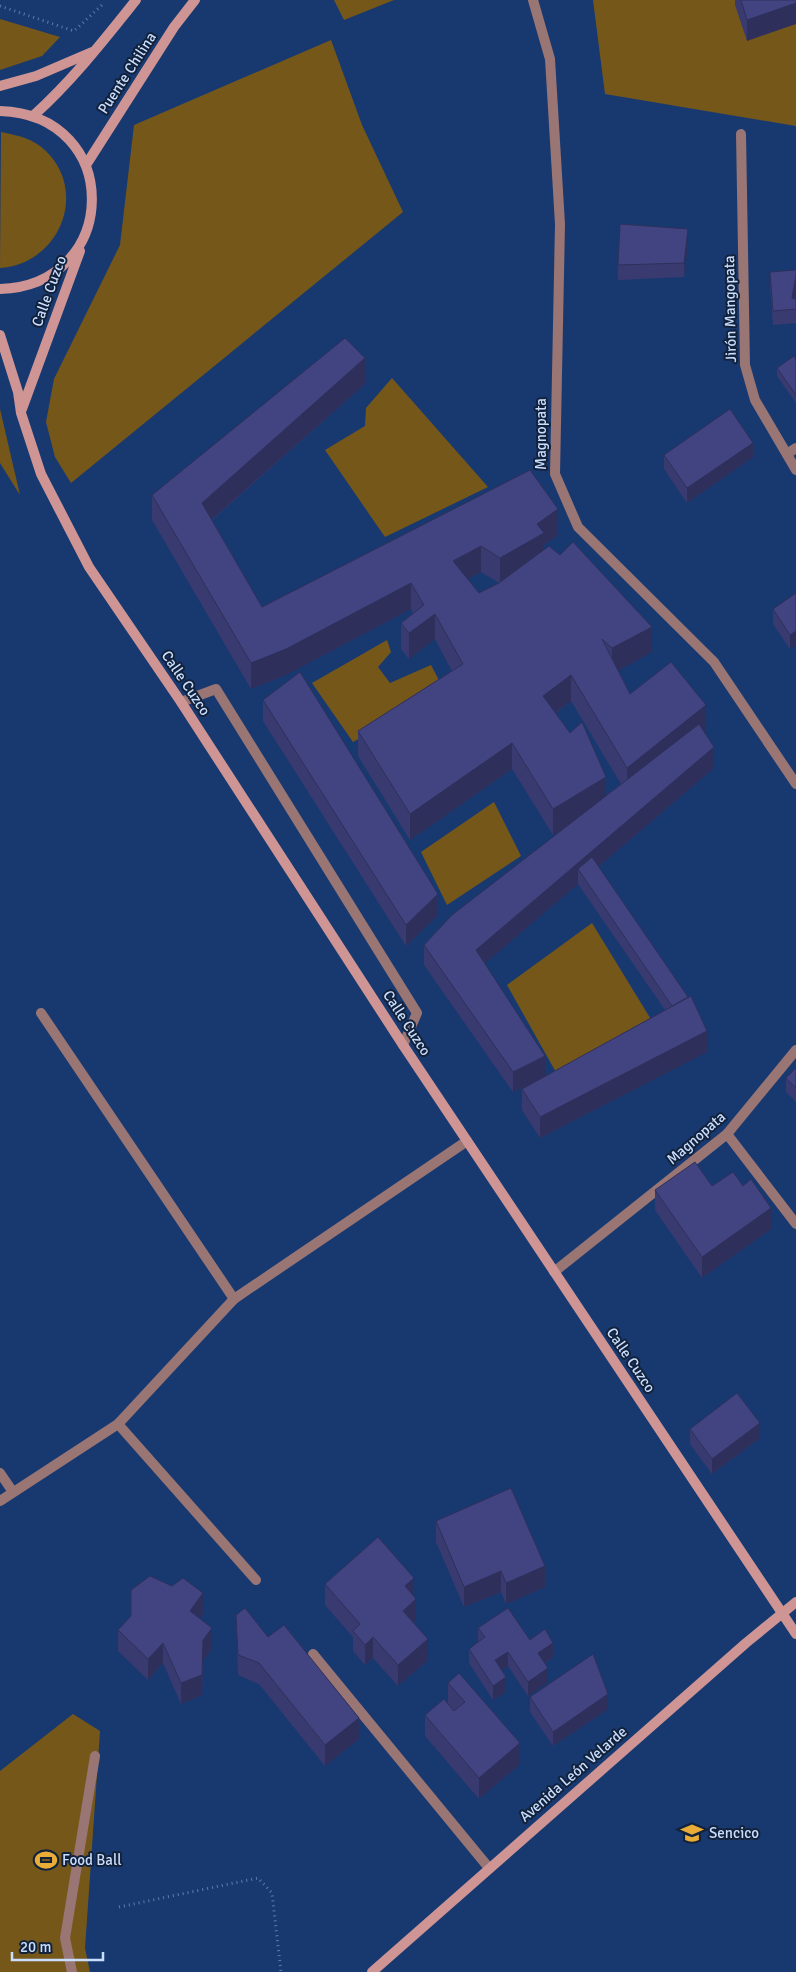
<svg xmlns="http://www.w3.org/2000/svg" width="796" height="1972" viewBox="0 0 796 1972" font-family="Signika,sans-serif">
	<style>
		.green { fill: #76571a }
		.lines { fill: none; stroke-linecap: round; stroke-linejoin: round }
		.path { stroke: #5f7ba9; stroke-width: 3; stroke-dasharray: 1 4; stroke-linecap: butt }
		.lane { stroke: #997574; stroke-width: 10 }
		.street { stroke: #997574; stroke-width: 10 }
		.secondary { stroke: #ce9594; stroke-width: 10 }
		.wall { fill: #393a70; fill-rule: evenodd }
		.shaded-wall { fill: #2e305b }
		.building { fill: #424482; stroke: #2e305b }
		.labels { text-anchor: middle; stroke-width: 4; stroke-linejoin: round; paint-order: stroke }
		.street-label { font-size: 15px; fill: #c9deff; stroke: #13223b }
		.poi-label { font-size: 15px; fill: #c9deff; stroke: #13223b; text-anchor: start }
	</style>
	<rect width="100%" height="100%" fill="#183970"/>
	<g class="green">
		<path d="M334,0H394L344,20Z"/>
		<path d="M593,0H796V126L605,94Z"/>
		<path d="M0,19L60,37L42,56L0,70Z"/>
		<path d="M331,40L362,125L403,212L71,483L55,457L46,422L54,379L120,245L134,125Z"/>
		<path d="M1,132C15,135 28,137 40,146C91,186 62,264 0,268Z"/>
		<path d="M392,378L488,487L385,537L325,450L365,426L366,408Z"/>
		<path d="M0,409L20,495L0,463Z"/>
		<path d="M387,640L391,652L378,667L390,683L431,665L444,690L353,742L312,683Z"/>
		<path d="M494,802L521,856L447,905L421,852Z"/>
		<path d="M592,923L652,1021L557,1074L507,985Z"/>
		<path d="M73,1714L100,1731L85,1948L90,1972H0V1771Z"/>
	</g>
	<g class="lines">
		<g class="path">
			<path d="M0,6L74,31L102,5"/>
			<path d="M119,1907L258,1878L272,1893L281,1972"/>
		</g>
		<g class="lane">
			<path d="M181,702L216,689L417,1013L403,1045"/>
			<path d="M313,1654L489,1868"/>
			<path d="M72,1972L65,1938L95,1756"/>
		</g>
		<g class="street">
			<path d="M533,0L550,59L560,224L555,474L578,527L714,662L796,784"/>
			<path d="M741,134L745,365L755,400L796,470"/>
			<path d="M787,454L796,448"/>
			<path d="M41,1013L234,1299"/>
			<path d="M727,1134L796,1224"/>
			<path d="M554,1272L727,1134L796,1050"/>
			<path d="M118,1424L256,1580"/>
			<path d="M0,1473L13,1492"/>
			<path d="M0,1501L118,1424L234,1299L467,1141"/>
		</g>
		<g class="secondary">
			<path d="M0,86L36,76L92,52"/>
			<path d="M0,111C124,115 121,285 0,289"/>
			<path d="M33,116C72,81 104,40 136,0"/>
			<path d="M86,165L174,27L195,0"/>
			<path d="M0,335L18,392L21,413L41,474L89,567L181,702L403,1045L796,1634"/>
			<path d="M22,409L80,251"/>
			<path d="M372,1972L746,1643L796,1602"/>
		</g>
	</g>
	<g class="wall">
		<path d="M735,0H796L747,41L735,5Z"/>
		<path d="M688,243L684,277L618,280V265Z"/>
		<path d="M796,270V289L794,299H796V323L773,325L770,286V272Z"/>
		<path d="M796,360V403L777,376V368Z"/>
		<path d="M365,384L212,520L262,607L530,470L558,535L544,545V550L652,652L618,670L630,694L706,731L704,732L714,768L598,867L707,1052L540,1138L522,1110V1089L543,1078L513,1092L424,965V945L564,828L553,835L512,769L410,840L358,756V731L452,671L435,639L409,659L401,649V623L413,613L411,609L286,675L251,689L152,520V495ZM481,572L499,583L479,593L468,579ZM571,701L621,784L606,795L570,733L556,713ZM578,884L665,1010L545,1077L485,963Z"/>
		<path d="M664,455L753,457L687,503L664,469Z"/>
		<path d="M796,593L790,649L773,624V609Z"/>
		<path d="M263,700L438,915L406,946L263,721Z"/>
		<path d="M796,1068V1102L786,1092V1078Z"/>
		<path d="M712,1186H743L771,1229L702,1278L655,1210V1190Z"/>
		<path d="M690,1429L760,1438L712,1474L690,1444Z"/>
		<path d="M436,1521L545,1587L506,1604L501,1592L464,1607L436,1542Z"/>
		<path d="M325,1584L414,1596L416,1620L413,1622L428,1660L398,1686L373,1658L365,1665L353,1651V1637L325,1605Z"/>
		<path d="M203,1614L199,1618L212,1649L203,1661L202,1695L181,1704L163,1663L148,1680L118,1651V1630L131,1616Z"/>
		<path d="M236,1615L268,1637L359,1739L325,1766L259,1684L238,1675Z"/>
		<path d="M478,1628L530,1640L553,1657L545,1663L548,1682L528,1696L508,1666L502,1670L506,1692L493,1700L469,1663V1649L478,1642Z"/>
		<path d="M448,1683L520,1764L479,1799L425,1736V1715L448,1703Z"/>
		<path d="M530,1697L608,1709L553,1746L530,1712Z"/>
	</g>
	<g class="shaded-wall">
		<path d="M796,3V24L747,41V20Z"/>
		<path d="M688,229V243L684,277V263Z"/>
		<path d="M796,275V289L792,309V298Z"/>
		<path d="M365,358V384L202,528V503Z"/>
		<path d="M753,443V457L687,503V488Z"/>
		<path d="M558,509V535L544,545V559L500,584V558L537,524Z"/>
		<path d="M481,546V572L453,587V561Z"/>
		<path d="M411,583V609L286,675L251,689V663Z"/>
		<path d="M435,614V639L409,659V633Z"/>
		<path d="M652,627V652L612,674V648Z"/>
		<path d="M796,631V645L790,649V635Z"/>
		<path d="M571,675V701L543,722V696Z"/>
		<path d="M706,705V731L627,794V768Z"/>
		<path d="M512,743V769L410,840V814Z"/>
		<path d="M714,747V768L585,878L578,869V884L476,971V950Z"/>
		<path d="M606,777V803L553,835V809Z"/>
		<path d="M438,894V915L406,946V925Z"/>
		<path d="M707,1031V1052L540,1138V1117Z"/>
		<path d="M545,1056V1077L513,1092V1072Z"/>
		<path d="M771,1208V1229L702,1278V1257Z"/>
		<path d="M760,1423V1438L712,1474V1459Z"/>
		<path d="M545,1566V1587L506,1604V1583Z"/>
		<path d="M501,1571V1592L464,1607V1587Z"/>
		<path d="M414,1578V1599L405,1586Z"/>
		<path d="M203,1593V1614L190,1632V1611Z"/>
		<path d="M416,1599V1620L403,1632V1611Z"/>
		<path d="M212,1628V1649L203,1661L202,1695L181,1704V1683L203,1640Z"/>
		<path d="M373,1637V1658L365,1665V1645Z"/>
		<path d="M428,1639V1660L398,1686V1665Z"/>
		<path d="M163,1643V1663L148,1680V1659Z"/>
		<path d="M553,1643V1657L538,1667V1653Z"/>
		<path d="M508,1652V1666L495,1675V1660Z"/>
		<path d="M548,1668V1682L528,1696V1682Z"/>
		<path d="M506,1677V1692L493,1700V1686Z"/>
		<path d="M608,1694V1709L553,1746V1732Z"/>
		<path d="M359,1718V1739L325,1766V1745Z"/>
		<path d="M520,1743V1764L479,1799V1778Z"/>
	</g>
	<g class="building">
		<path d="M741,0H796V3L747,20Z"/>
		<path d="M620,224L688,229L684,263L618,265Z"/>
		<path d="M796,270V275L792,298L796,299V309L773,311L770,272Z"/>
		<path d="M345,338L365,358L202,503L262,607L530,470L558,509L537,524L544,533L500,558L481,546L453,561L479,593L499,583L549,546L560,555L573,542L652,627L612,648L602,639L630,694L671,662L706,705L627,768L571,675L543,696L570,733L582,722L606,777L553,809L512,743L410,814L358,731L463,664L435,614L409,633L401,623L424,605L411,583L286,649L251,663L152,495Z"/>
		<path d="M794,356L796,360V395L777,368Z"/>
		<path d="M730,409L753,443L687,488L664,455Z"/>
		<path d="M796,593V631L790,635L773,609Z"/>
		<path d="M300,672L438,894L406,925L263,700Z"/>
		<path d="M699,724L714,747L476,950L545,1056L513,1072L424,945L452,915Z"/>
		<path d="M592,857L688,997L672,1006L578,869Z"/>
		<path d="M691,996L707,1031L540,1117L522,1089Z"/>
		<path d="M796,1068V1088L786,1078Z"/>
		<path d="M695,1162L712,1186L733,1172L743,1186L751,1179L771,1208L702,1257L655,1190Z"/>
		<path d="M737,1393L760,1423L712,1459L690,1429Z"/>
		<path d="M511,1488L545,1566L506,1583L501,1571L464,1587L436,1521Z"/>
		<path d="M378,1537L414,1578L405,1586L416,1599L403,1611L428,1639L398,1665L373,1637L365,1645L353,1631L360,1624L325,1584Z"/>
		<path d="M150,1576L172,1586L183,1578L203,1593L190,1611L212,1628L203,1640L202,1675L181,1683L163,1643L148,1659L118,1630L131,1616V1590Z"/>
		<path d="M245,1608L268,1637L284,1625L359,1718L325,1745L259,1663L238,1655L236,1615Z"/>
		<path d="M508,1608L530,1640L545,1629L553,1643L538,1653L548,1668L528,1682L508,1652L495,1660L506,1677L493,1686L469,1649L485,1637L478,1628Z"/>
		<path d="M593,1654L608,1694L553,1732L530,1697Z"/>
		<path d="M459,1673L520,1743L479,1778L425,1715L444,1699L454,1711L465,1702L448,1683Z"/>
	</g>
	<defs>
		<g id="university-bare" transform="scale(1.725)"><path d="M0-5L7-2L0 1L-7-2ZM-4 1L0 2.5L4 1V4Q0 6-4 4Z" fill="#e8ac37" stroke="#13223b" stroke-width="2.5" paint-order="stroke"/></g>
		<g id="stadium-bare" transform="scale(1.725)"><path d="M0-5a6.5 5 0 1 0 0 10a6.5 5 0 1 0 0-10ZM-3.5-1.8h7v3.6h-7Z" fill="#e8ac37" stroke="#13223b" stroke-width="2.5" paint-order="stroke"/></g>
	</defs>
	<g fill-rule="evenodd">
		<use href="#university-bare" x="692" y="1833"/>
		<use href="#stadium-bare" x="46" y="1860"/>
	</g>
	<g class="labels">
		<g class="street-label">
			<text transform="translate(127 73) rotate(-57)" y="5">Puente Chilina</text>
			<text transform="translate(49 291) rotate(-70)" y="5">Calle Cuzco</text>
			<text transform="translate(730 309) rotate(-91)" y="5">Jirón Mangopata</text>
			<text transform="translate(541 434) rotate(-90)" y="5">Magnopata</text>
			<text transform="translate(186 683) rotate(56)" y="5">Calle Cuzco</text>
			<text transform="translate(407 1023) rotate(57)" y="5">Calle Cuzco</text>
			<text transform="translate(696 1138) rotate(-41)" y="5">Magnopata</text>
			<text transform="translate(631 1360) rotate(56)" y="5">Calle Cuzco</text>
			<text transform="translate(573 1774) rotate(-41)" y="5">Avenida León Velarde</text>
		</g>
		<g class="poi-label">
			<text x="709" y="1838">Sencico</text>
			<text x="62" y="1865">Food Ball</text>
		</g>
	</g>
	<path d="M12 1952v8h91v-8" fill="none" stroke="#c9deff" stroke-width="2.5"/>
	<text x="20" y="1952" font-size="15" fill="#c9deff" stroke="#13223b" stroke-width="4" paint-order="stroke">20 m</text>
</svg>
